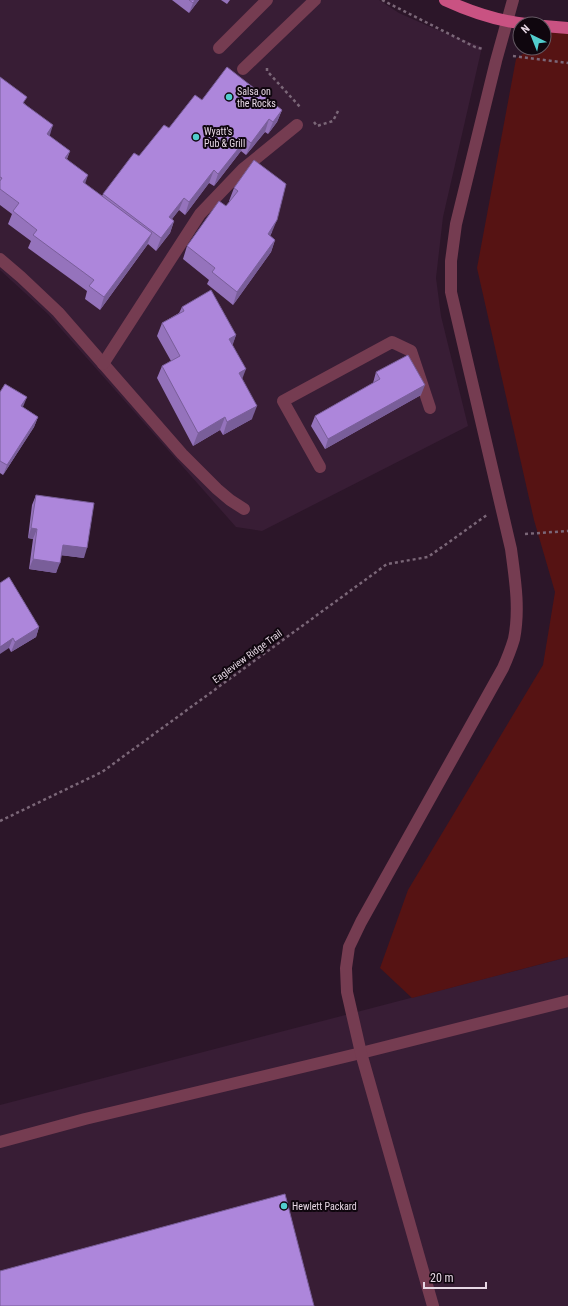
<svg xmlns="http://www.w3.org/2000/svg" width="568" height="1306" viewBox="0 0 568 1306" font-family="'Roboto Condensed',sans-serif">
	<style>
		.built { fill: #381d35 }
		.green { fill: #561313 }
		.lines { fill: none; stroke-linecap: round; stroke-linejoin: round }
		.path { stroke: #7b6778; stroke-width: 2.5; stroke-dasharray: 3 3; stroke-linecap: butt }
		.minor { stroke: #753c51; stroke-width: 12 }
		.major { stroke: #c95282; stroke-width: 12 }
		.wall { fill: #9573bc }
		.shaded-wall { fill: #795e99 }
		.building { fill: #ad86db; stroke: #795e99 }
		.poi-dot { fill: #52cdce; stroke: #0f060e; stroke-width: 1.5 }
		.labels { text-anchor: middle; stroke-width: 4; stroke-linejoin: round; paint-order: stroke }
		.poi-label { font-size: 10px; fill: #e6d7e4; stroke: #0f060e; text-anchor: start }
		.street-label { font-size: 10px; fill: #e6d7e4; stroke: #0f060e }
	</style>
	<rect width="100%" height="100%" fill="#2c1629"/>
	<g class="built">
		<path d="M0,0H379L399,13L435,29L482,47L443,217L436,278L441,316L468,426L262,531L236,527L48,314L0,270Z"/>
		<path d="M568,957V1306H0V1105Z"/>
	</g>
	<path class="green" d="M557,27H568V957L412,998L380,968L408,890L543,665L555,592L534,520L477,268L516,59L531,48H544V38Z"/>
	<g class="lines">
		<g class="path">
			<path d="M382,0L475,47L483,49"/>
			<path d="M513,56L568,63"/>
			<path d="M267,68V71L301,108"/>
			<path d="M314,122L317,126L333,121L339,109"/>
			<path d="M525,534L568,531"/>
			<path d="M0,821L102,772L387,564L428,557L487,515"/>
		</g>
		<g class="minor">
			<path d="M219,48L267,0"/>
			<path d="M243,69L315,0"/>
			<path d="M0,259L21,277L58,312L182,454L217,489L230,500L244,509"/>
			<path d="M103,364L200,214L243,169L297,125"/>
			<path d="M320,467L283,401L392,342L411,351L430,408"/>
			<path d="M0,1142L85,1119L361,1053L568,1001"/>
			<path d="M433,1306L361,1053L347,992L346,968L349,947L361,922L503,668C507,659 511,649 514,639C520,609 515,579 511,549L451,292V261L456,224L496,61L513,0"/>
		</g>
		<g class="major">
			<path d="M445,0C471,12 498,21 526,24"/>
			<path d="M544,26L568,28"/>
		</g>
	</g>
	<g class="wall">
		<path d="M172,0H199L189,13Z"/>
		<path d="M221,0H230L227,4Z"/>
		<path d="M0,77L25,104L49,136L70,151L67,159L85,184L102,196L103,194L139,156L169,128L202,100L282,110L277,122L268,134L265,132L246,155L241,151L214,186L209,183L185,215L179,210L172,219L174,221L170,233L156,251L148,244L100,310L85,299L87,291L28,248L31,241L8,224L12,214L0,205Z"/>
		<path d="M254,160L272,232L270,236L275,240L271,252L233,305L207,284L209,280L183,259L187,246L226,206L230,202L229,201L234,188Z"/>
		<path d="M182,307L236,335L232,345L242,379L252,419L223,435L220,430L193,446L157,378L162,366L171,361L157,336L162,323L179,313Z"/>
		<path d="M376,372L421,395L325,449L311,426L315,416L373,383Z"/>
		<path d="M0,392L38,417L34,427L3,475L0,473Z"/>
		<path d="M36,495L84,558L61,555L56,573L29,569L33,539L28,538L32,505Z"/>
		<path d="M0,583L39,627L36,637L11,652L9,648Z"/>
	</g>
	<g class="shaded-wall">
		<path d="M195,0H199L189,13L193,3Z"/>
		<path d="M282,110L277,122L268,134L273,122Z"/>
		<path d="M269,119L265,132L246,155L251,143Z"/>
		<path d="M53,125L49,138L47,134Z"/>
		<path d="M246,139L241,151L214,186L218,174Z"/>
		<path d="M70,151L65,163V158Z"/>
		<path d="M214,170L209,183L185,215L189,202Z"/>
		<path d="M88,175L84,187L83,182Z"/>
		<path d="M184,198L179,210L164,229L169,217Z"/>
		<path d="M277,220L272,232L264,247L268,234Z"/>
		<path d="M174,221L170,233L156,251L161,238Z"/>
		<path d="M152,233L147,245L100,310L104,297Z"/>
		<path d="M275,240L271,252L233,305L237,292Z"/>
		<path d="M236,335L232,347L229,339Z"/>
		<path d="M246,369L241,382L239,373Z"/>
		<path d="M425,385L421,395L325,449L328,439Z"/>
		<path d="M27,397L23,407L21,406Z"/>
		<path d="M257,406L252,419L223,435L227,422Z"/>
		<path d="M38,417L34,427L3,475L7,465Z"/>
		<path d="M225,417L220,430L193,446L198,433Z"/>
		<path d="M31,528L37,529L33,539L28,538Z"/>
		<path d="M63,545L87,548L84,558L59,555Z"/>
		<path d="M33,559L60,563L56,573L29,569Z"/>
		<path d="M39,627L36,637L11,652L15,642Z"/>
		<path d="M13,638L9,648L0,654V647Z"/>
	</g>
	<g class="building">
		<path d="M189,0H195L193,3Z"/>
		<path d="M227,67L282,110L273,122L269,119L251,143L246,139L218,174L214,170L189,202L184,198L169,217L174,221L161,238L103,194L134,153L139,156L164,125L169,128L195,95L202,100Z"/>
		<path d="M0,77L27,97L23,103L53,125L47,134L70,151L65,158L88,175L83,182L152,233L104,297L89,286L94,280L33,235L37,230L13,211L19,203L0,189V181L2,178L0,177Z"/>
		<path d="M254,160L286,184L277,220L268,234L275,240L237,292L212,272L215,268L187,246L219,201L226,206L238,191L234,188Z"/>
		<path d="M211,290L236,335L229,339L246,369L239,373L257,406L227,422L225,417L198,433L162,366L180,356L162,323L184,311L182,307Z"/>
		<path d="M408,355L425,385L328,439L315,416L380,379L376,372Z"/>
		<path d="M5,384L27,397L21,406L38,417L7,465L0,461V392Z"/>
		<path d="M36,495L94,503L87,548L63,545L60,563L33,559L37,529L31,528Z"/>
		<path d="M9,577L39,627L15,642L13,638L0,647V583Z"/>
		<path d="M285,1194L314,1306H0V1271Z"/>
	</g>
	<g class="poi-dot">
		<circle cx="229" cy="97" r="4"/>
		<circle cx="196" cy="137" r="4"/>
		<circle cx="284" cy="1206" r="4"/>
	</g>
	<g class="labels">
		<g class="poi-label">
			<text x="237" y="95">Salsa on<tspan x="237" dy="12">the Rocks</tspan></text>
			<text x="204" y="135">Wyatt's<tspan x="204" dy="12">Pub &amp; Grill</tspan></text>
			<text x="292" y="1210">Hewlett Packard</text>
		</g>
		<g class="street-label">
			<text transform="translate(247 656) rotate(-36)" y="4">Eagleview Ridge Trail</text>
		</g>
	</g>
	<g transform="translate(532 36) rotate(317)"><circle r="19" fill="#0f060e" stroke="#655a64"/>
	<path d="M0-3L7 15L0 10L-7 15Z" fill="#52cdce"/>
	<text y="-6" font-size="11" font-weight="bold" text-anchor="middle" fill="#e6d7e4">N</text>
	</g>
	<path d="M424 1282v6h62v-6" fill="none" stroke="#e6d7e4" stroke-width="2"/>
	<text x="430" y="1282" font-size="12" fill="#e6d7e4" stroke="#0f060e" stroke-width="3" paint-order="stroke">20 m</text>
</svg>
